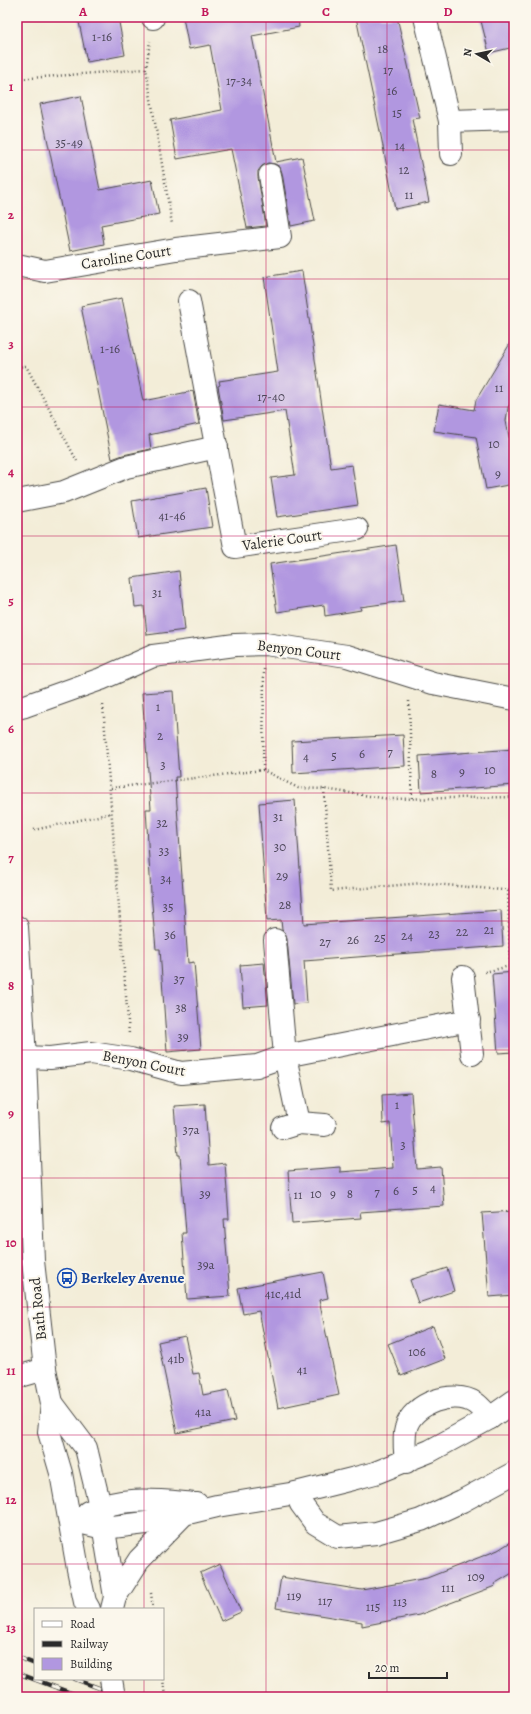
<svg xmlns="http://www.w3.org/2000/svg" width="531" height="1714" viewBox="0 0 531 1714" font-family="Alegreya,serif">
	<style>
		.building { fill: #b197e0 }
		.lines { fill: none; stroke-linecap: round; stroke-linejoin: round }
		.minor-casing { stroke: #494845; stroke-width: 24 }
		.major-casing { stroke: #494845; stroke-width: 24 }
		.path { stroke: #494845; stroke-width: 2.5; stroke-dasharray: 1 3; stroke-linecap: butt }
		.minor { stroke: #fff; stroke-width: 22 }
		.major { stroke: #fff; stroke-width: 22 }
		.rail-casing { stroke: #2b2b2b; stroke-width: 4.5 }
		.rail { stroke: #fbf7ec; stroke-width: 3; stroke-dasharray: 9; stroke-linecap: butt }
		.major-bridge-casing { stroke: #494845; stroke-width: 24; stroke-linecap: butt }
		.major-bridge { stroke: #fff; stroke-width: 22 }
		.grid { fill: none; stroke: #c2185b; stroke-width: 1; stroke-opacity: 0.55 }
		.labels { text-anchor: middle; stroke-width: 4; stroke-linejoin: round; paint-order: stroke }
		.number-label { font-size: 13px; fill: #4c4658 }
		.street-label { font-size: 15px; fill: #2b2b2b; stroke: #fbf7ec }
		.transit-label { font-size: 15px; font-weight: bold; fill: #164399; stroke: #fbf7ec; text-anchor: start }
		.neatline { fill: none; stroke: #c2185b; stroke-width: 1.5 }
		.grid-label { font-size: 13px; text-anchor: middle; font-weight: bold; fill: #c2185b }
	</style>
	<rect width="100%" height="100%" fill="#fbf7ec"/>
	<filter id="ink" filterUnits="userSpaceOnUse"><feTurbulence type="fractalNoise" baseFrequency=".025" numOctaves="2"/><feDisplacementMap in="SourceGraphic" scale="8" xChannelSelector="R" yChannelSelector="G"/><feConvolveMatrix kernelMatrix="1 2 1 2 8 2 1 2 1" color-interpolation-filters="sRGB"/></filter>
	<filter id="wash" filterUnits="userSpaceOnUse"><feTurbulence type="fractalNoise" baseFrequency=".012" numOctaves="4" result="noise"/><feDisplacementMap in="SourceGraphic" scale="16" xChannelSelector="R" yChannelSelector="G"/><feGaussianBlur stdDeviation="0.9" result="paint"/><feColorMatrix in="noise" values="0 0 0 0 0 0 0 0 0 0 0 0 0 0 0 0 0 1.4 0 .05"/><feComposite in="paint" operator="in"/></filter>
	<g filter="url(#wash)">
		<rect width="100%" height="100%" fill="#f3edd8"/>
		<g id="blocks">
			<g class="building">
				<path d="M78,17H118L125,55L87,62Z"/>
				<path d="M183,17H298L299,27L252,36L276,162L302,157L315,221L291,226L282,173L280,167L275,164L268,163L262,166L258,171V177L266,226L247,228L231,149L177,159L170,120L222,110L210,45L189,49Z"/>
				<path d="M356,17H397L420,118L412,119L429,202L395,209L381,136Z"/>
				<path d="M480,17H514V47L489,53Z"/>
				<path d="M81,96L100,190L152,180L159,214L101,225L104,244L70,251L40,104Z"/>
				<path d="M302,271L331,468L352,465L358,505L277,517L271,478L295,475L285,411L224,420L218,386L220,385L219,381L278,372L264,277Z"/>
				<path d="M122,298L143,401L193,391L199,424L149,435L151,449L123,455L112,459L81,306Z"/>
				<path d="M514,337V398L508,407L506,421L514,462V484L486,489L476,437L434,431L439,404L474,410L476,400Z"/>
				<path d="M206,488L212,527L138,538L132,501Z"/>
				<path d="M396,545L404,601L360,607L361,610L325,616L324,605L277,612L270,564Z"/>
				<path d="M179,571L185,630L147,635L144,606L135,607L132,578Z"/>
				<path d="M173,691L179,777H175L188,963L194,962L201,1049L167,1052L160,949H156L151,893L146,809H151L142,693Z"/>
				<path d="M403,735L405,766L293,773L292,741Z"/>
				<path d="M514,749V785L421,792L419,756Z"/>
				<path d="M295,800L304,924L501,910L503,946L304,961L307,1003L293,1004L287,939L285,933L282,930L281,920L267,921L259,803Z"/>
				<path d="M264,963L268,1005L243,1007L240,965Z"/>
				<path d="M514,972V1052L498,1053L492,974Z"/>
				<path d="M411,1093L417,1169L441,1167L444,1206L360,1212L361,1218L292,1223L288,1171L340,1167V1172L393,1168L390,1123L383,1124L382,1095Z"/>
				<path d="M205,1104L209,1165L225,1163L229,1219H224L230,1296L187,1299L182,1233H186L180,1155H178L174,1106Z"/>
				<path d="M514,1211V1295L489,1297L482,1213Z"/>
				<path d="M447,1268L454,1291L418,1303L410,1280Z"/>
				<path d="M323,1272L328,1298L319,1300L339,1395L278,1408L259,1311L243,1314L238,1288Z"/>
				<path d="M433,1326L445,1359L401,1376L388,1344Z"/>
				<path d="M185,1336L193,1374L199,1373L203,1395L228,1390L235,1421L177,1433L158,1342Z"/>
				<path d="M514,1540V1572L494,1584L495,1586L419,1615L362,1626V1622L276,1608L281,1577L362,1590L427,1578L498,1550Z"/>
				<path d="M220,1564L241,1612L221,1621L200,1573Z"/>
			</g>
		</g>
	</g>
	<g filter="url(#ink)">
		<use href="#blocks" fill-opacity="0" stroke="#494845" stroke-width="1"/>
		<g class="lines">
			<g class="minor-casing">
				<g id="minor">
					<path d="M153,17V18"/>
					<path d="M425,17L450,121L451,154"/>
					<path d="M450,121L514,119"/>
					<path d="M17,265L45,271L176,249L280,237L270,175"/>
					<path d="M189,301L235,547L357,529"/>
					<path d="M17,501L64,492L126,467L217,447"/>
					<path d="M17,708L25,706L101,679L153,656L235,645L265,644L347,656L433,683L514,699"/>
					<path d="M275,940L285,1056L299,1123"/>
					<path d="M463,977L472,1054"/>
					<path d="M25,1057L50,1058L91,1053L131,1059L181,1073L257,1066L285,1056L469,1020"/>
					<path d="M283,1128L299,1123L325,1125"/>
					<path d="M17,1377L45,1369"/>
					<path d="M406,1462C405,1451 403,1438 406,1428C412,1403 454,1389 475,1403C481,1407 485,1413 490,1418"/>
					<path d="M296,1493L301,1504L315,1523L338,1537L376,1533L421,1520L462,1501L514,1473"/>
				</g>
			</g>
			<g class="major-casing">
				<g id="major">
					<path d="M17,927L25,1057L33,1261L45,1369L52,1403L49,1432L61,1473L78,1569L85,1602L89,1609"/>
					<path d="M52,1403L86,1448L100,1506L115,1597L112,1609"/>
					<path d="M88,1512C122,1495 160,1501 197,1504"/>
					<path d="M70,1520L104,1528L146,1523L217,1506L296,1493L348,1480L375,1473L430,1451L490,1418L514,1401"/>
					<path d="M115,1597L139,1560L184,1514"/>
				</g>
			</g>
			<g class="path">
				<path d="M146,69L150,41"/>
				<path d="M17,79L146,69L172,224"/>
				<path d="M17,367L26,366L77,461"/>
				<path d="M409,701L412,799"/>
				<path d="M103,705L129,1034"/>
				<path d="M263,770L264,669"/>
				<path d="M111,788L263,770L298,788L324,789L389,799L514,797"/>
				<path d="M324,789L331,891L423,883L514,891"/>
				<path d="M34,830L112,813"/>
				<path d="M485,972L510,966L508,891"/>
				<path d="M151,1593L153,1609"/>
				<path d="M163,1679L165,1697"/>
			</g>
			<use href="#minor" class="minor"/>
			<use href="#major" class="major"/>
			<g class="rail-casing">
				<g id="rail">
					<path d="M17,1657L35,1664"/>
					<path d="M17,1673L82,1697"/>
					<path d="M75,1679L123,1697"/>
				</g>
			</g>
			<use href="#rail" class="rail"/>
			<g class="major-bridge-casing">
				<path id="major-bridge" d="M111,1679L114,1697"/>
			</g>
			<use href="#major-bridge" class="major-bridge"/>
		</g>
	</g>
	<path class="grid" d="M144,17V1609M266,17V1697M387,17V1697M17,150H514M17,279H514M17,407H514M17,536H514M17,664H514M17,793H514M17,921H514M17,1050H514M17,1178H514M17,1307H514M17,1435H514M17,1564H514M144,1679V1697"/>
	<defs>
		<g id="bus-ring" transform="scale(1)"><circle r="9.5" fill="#fbf7ec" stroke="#1a4fb4" stroke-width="1.5"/><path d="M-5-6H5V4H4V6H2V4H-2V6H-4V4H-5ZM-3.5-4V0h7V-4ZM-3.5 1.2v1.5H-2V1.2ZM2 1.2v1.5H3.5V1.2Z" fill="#1a4fb4"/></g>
	</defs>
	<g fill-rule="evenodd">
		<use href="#bus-ring" x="67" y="1278"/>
	</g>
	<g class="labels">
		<g class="number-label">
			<text x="102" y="41">1-16</text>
			<text x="383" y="53">18</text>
			<text x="388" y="74">17</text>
			<text x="239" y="85">17-34</text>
			<text x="392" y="95">16</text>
			<text x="397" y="117">15</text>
			<text x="69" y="147">35-49</text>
			<text x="400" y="150">14</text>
			<text x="404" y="174">12</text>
			<text x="409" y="199">11</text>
			<text x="110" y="353">1-16</text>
			<text x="499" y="392">11</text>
			<text x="271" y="401">17-40</text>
			<text x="494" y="448">10</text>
			<text x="498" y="478">9</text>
			<text x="172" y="520">41-46</text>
			<text x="157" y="597">31</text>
			<text x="158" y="711">1</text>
			<text x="160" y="740">2</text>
			<text x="390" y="756">7</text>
			<text x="362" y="758">6</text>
			<text x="334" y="760">5</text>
			<text x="306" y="761">4</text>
			<text x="163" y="769">3</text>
			<text x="490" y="774">10</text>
			<text x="462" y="776">9</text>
			<text x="434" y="778">8</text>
			<text x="278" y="821">31</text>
			<text x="162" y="827">32</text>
			<text x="280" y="851">30</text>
			<text x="164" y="855">33</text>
			<text x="282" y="880">29</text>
			<text x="166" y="883">34</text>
			<text x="285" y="909">28</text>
			<text x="168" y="911">35</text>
			<text x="489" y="934">21</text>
			<text x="462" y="936">22</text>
			<text x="434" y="938">23</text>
			<text x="170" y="939">36</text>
			<text x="407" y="940">24</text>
			<text x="380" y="942">25</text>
			<text x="353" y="944">26</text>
			<text x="325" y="946">27</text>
			<text x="179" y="983">37</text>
			<text x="181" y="1012">38</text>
			<text x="183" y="1041">39</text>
			<text x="397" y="1109">1</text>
			<text x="191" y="1134">37a</text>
			<text x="403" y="1149">3</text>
			<text x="433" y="1192">4</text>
			<text x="415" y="1194">5</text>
			<text x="396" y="1195">6</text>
			<text x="377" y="1196">7</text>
			<text x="205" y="1198">39</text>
			<text x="316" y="1198">10</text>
			<text x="333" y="1198">9</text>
			<text x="350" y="1198">8</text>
			<text x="298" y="1199">11</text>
			<text x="206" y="1269">39a</text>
			<text x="283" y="1298">41c,41d</text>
			<text x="417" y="1356">106</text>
			<text x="176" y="1363">41b</text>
			<text x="302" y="1374">41</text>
			<text x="203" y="1416">41a</text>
			<text x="476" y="1581">109</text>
			<text x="448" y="1592">111</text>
			<text x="294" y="1600">119</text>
			<text x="325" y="1605">117</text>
			<text x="400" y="1606">113</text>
			<text x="373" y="1611">115</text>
		</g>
		<g class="street-label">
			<text transform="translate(126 257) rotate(-9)" y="5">Caroline Court</text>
			<text transform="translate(282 540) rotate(-8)" y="5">Valerie Court</text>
			<text transform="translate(299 650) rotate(7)" y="5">Benyon Court</text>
			<text transform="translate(144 1063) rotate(11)" y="5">Benyon Court</text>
			<text transform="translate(38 1309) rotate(-96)" y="5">Bath Road</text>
		</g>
		<g class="transit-label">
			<text x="81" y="1283">Berkeley Avenue</text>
		</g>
	</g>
	<rect width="531" height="1714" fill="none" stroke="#fbf7ec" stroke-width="44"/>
	<rect x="34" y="1608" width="130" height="72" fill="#fbf7ec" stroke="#a8a59f"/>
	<rect x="42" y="1621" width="20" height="6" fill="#ffffff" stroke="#a8a59f"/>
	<text x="70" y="1628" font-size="12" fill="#2b2b2b">Road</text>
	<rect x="42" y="1641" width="20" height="6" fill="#2b2b2b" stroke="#a8a59f"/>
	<text x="70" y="1648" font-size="12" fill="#2b2b2b">Railway</text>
	<rect x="42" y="1658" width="20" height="12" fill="#b197e0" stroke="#a8a59f"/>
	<text x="70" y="1668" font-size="12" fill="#2b2b2b">Building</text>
	<g transform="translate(477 54) rotate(279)" stroke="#fbf7ec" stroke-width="3" paint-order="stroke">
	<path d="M0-3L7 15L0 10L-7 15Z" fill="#2b2b2b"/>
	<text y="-6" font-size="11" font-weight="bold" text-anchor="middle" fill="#2b2b2b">N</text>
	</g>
	<path d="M369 1672v6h78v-6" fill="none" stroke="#2b2b2b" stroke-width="2"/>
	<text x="375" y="1672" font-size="12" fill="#2b2b2b" stroke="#fbf7ec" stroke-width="3" paint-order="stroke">20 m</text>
	<rect x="22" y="22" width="487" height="1670" class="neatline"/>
	<g class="grid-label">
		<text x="83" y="16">A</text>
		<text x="205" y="16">B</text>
		<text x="326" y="16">C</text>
		<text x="448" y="16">D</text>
		<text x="11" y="91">1</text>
		<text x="11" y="219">2</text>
		<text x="11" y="348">3</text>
		<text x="11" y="476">4</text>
		<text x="11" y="605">5</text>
		<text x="11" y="733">6</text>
		<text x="11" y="862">7</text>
		<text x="11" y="990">8</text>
		<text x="11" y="1118">9</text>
		<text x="11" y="1247">10</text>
		<text x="11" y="1375">11</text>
		<text x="11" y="1504">12</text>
		<text x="11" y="1632">13</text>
	</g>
</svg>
